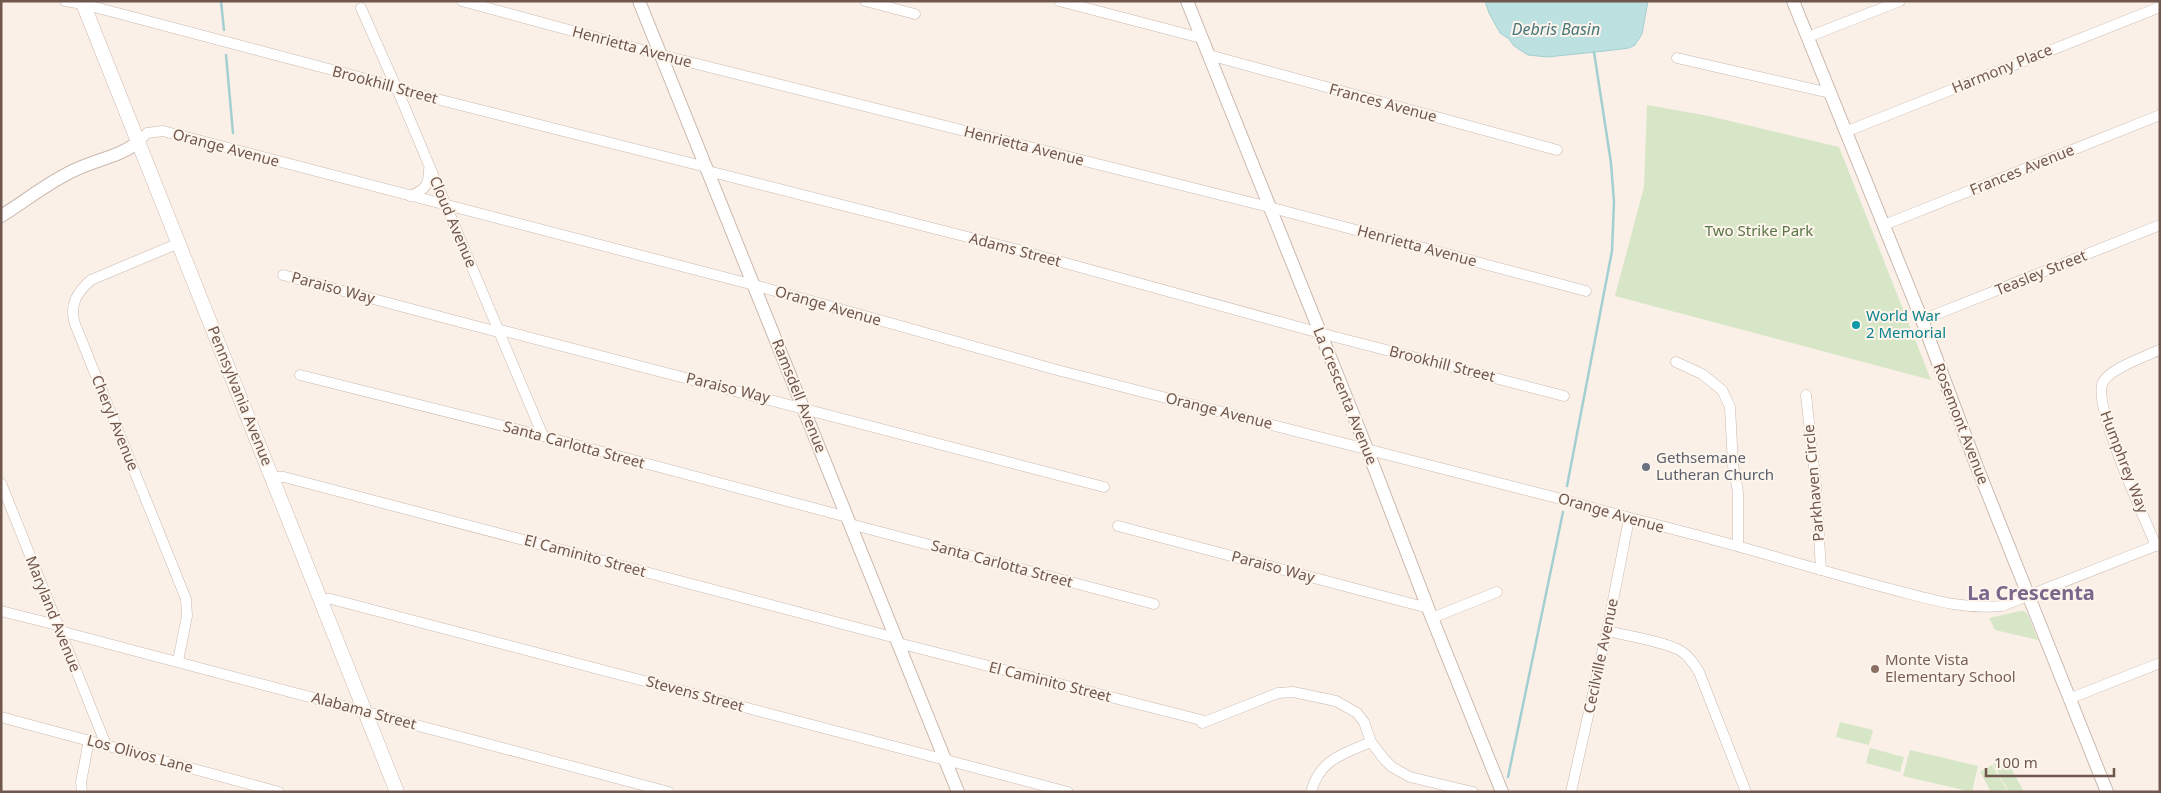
<svg xmlns="http://www.w3.org/2000/svg" width="2161" height="793" viewBox="0 0 2161 793" font-family="'Noto Sans',sans-serif">
	<style>
		.green { fill: #d6e6c6 }
		.water { fill: #bde0e1; stroke: #a4cfd2 }
		.lines { fill: none; stroke-linecap: round; stroke-linejoin: round }
		.stream { stroke: #a4cfd2; stroke-width: 2.5 }
		.minor-casing { stroke: #cab8ae; stroke-width: 11 }
		.tertiary-casing { stroke: #cab8ae; stroke-width: 14 }
		.secondary-casing { stroke: #cfb9af; stroke-width: 15 }
		.minor { stroke: #fff; stroke-width: 10 }
		.tertiary { stroke: #fff; stroke-width: 12 }
		.secondary { stroke: #fff; stroke-width: 14 }
		.culture-dot { fill: #0f9aa8; stroke: #fdf5ec; stroke-width: 2 }
		.worship-dot { fill: #6b7280; stroke: #fdf5ec; stroke-width: 2 }
		.education-dot { fill: #8d6e63; stroke: #fdf5ec; stroke-width: 2 }
		.labels { text-anchor: middle; stroke-width: 4; stroke-linejoin: round; paint-order: stroke }
		.street-label { font-size: 15px; fill: #70574e; stroke: #fdf5ec }
		.park-label { font-size: 15px; fill: #597547; stroke: #fdf5ec }
		.culture-label { font-size: 15px; fill: #0d838f; stroke: #fdf5ec; text-anchor: start }
		.worship-label { font-size: 15px; fill: #5b616d; stroke: #fdf5ec; text-anchor: start }
		.education-label { font-size: 15px; fill: #785e54; stroke: #fdf5ec; text-anchor: start }
		.water-label { font-size: 16px; font-style: italic; fill: #47777b; stroke: #fdf5ec }
		.district-label { font-size: 20px; font-weight: bold; fill: #7b668c; stroke: #fdf5ec }
	</style>
	<rect width="100%" height="100%" fill="#faf0e7"/>
	<g class="green">
		<path d="M1647,105L1709,116L1839,147L1931,380L1615,296L1644,187Z"/>
		<path d="M2020,611H2024L2028,615L2038,640L1995,630L1989,618Z"/>
		<path d="M1840,722L1873,730L1869,745L1836,737Z"/>
		<path d="M1870,748L1904,757L1900,772L1866,763Z"/>
		<path d="M1910,750L1978,766L1972,792L1903,776Z"/>
		<path d="M2005,757L2024,792H2009L1993,764Z"/>
		<path d="M1992,765L2007,790L1991,792L1980,772Z"/>
	</g>
	<path class="water" d="M1485,1H1648L1642,34L1635,45L1629,48L1605,51L1547,57L1528,55L1514,46L1509,39L1500,33L1489,13Z"/>
	<g class="lines">
		<g class="stream">
			<path d="M221,1L224,30"/>
			<path d="M226,55L233,133"/>
			<path d="M1567,486L1612,251L1614,202L1611,163L1594,52"/>
			<path d="M1508,777L1563,512"/>
		</g>
		<g class="minor-casing">
			<g id="minor">
				<path d="M65,1L83,4L374,81L397,89L706,167"/>
				<path d="M462,1L661,55L1269,207L1586,291"/>
				<path d="M865,1L915,14"/>
				<path d="M1059,1L1201,38"/>
				<path d="M361,8L397,89L543,436"/>
				<path d="M1808,37L1900,1"/>
				<path d="M1209,55L1557,150"/>
				<path d="M1677,58L1830,93"/>
				<path d="M1845,132L2160,7"/>
				<path d="M139,141L147,133L163,131L754,285L1057,370L1565,500C1622,517 1680,530 1737,546C1787,560 1837,575 1887,588C1927,598 1960,610 2002,606L2160,544"/>
				<path d="M708,171L1007,247L1320,333L1564,396"/>
				<path d="M410,196C425,190 429,185 429,170"/>
				<path d="M1884,225L2160,115"/>
				<path d="M283,275L498,332"/>
				<path d="M1922,320L2160,225"/>
				<path d="M497,329L1104,487"/>
				<path d="M1676,362L1702,374L1722,390L1730,407L1733,465L1738,492V546"/>
				<path d="M300,375L543,436L847,517"/>
				<path d="M1806,395L1816,486L1821,570"/>
				<path d="M273,477H284L896,638"/>
				<path d="M1,483L106,745"/>
				<path d="M850,524L1154,604"/>
				<path d="M1118,526L1428,608"/>
				<path d="M2156,546C2145,519 2091,403 2103,382C2111,368 2145,357 2159,350"/>
				<path d="M321,599H331L1068,792"/>
				<path d="M1,611L57,625"/>
				<path d="M1432,618L1497,592"/>
				<path d="M60,631L669,792"/>
				<path d="M1607,631C1628,636 1663,641 1681,651C1689,656 1694,664 1699,672L1746,792"/>
				<path d="M898,643L1201,720"/>
				<path d="M178,661L187,616L186,599L75,324C69,305 77,292 91,280L179,243"/>
				<path d="M2071,698L2160,663"/>
				<path d="M1,717L279,792"/>
				<path d="M1202,723L1278,693L1293,692L1336,701L1357,713L1364,722L1371,742L1384,759L1392,767L1410,777L1473,792"/>
				<path d="M82,792L81,782L89,740"/>
				<path d="M1311,792C1320,759 1343,754 1371,742"/>
				<path d="M1571,792L1607,631L1629,519"/>
			</g>
		</g>
		<g class="tertiary-casing">
			<g id="tertiary">
				<path d="M639,1L958,792"/>
				<path d="M1187,1L1367,449L1428,608L1502,792"/>
				<path d="M1793,1L1922,320L1977,467L2107,792"/>
				<path d="M1,216C26,201 49,181 77,169C98,159 122,156 139,141"/>
			</g>
		</g>
		<g class="secondary-casing">
			<path id="secondary" d="M82,1L397,792"/>
		</g>
		<use href="#minor" class="minor"/>
		<use href="#tertiary" class="tertiary"/>
		<use href="#secondary" class="secondary"/>
	</g>
	<circle class="culture-dot" cx="1856" cy="325" r="5"/>
	<circle class="worship-dot" cx="1646" cy="467" r="5"/>
	<circle class="education-dot" cx="1875" cy="669" r="5"/>
	<g class="labels">
		<g class="street-label">
			<text transform="translate(632 47) rotate(15)" y="5">Henrietta Avenue</text>
			<text transform="translate(2002 69) rotate(-22)" y="5">Harmony Place</text>
			<text transform="translate(385 85) rotate(15)" y="5">Brookhill Street</text>
			<text transform="translate(1383 103) rotate(15)" y="5">Frances Avenue</text>
			<text transform="translate(1024 146) rotate(14)" y="5">Henrietta Avenue</text>
			<text transform="translate(226 148) rotate(15)" y="5">Orange Avenue</text>
			<text transform="translate(2022 170) rotate(-22)" y="5">Frances Avenue</text>
			<text transform="translate(453 222) rotate(67)" y="5">Cloud Avenue</text>
			<text transform="translate(1417 246) rotate(15)" y="5">Henrietta Avenue</text>
			<text transform="translate(1015 250) rotate(15)" y="5">Adams Street</text>
			<text transform="translate(2041 273) rotate(-22)" y="5">Teasley Street</text>
			<text transform="translate(333 288) rotate(15)" y="5">Paraiso Way</text>
			<text transform="translate(828 306) rotate(16)" y="5">Orange Avenue</text>
			<text transform="translate(1442 364) rotate(14)" y="5">Brookhill Street</text>
			<text transform="translate(728 388) rotate(14)" y="5">Paraiso Way</text>
			<text transform="translate(240 396) rotate(68)" y="5">Pennsylvania Avenue</text>
			<text transform="translate(799 396) rotate(68)" y="5">Ramsdell Avenue</text>
			<text transform="translate(1345 396) rotate(68)" y="5">La Crescenta Avenue</text>
			<text transform="translate(1219 411) rotate(14)" y="5">Orange Avenue</text>
			<text transform="translate(115 423) rotate(68)" y="5">Cheryl Avenue</text>
			<text transform="translate(1961 424) rotate(69)" y="5">Rosemont Avenue</text>
			<text transform="translate(574 445) rotate(15)" y="5">Santa Carlotta Street</text>
			<text transform="translate(2124 462) rotate(69)" y="5">Humphrey Way</text>
			<text transform="translate(1814 483) rotate(-95)" y="5">Parkhaven Circle</text>
			<text transform="translate(1611 513) rotate(16)" y="5">Orange Avenue</text>
			<text transform="translate(585 556) rotate(15)" y="5">El Caminito Street</text>
			<text transform="translate(1002 564) rotate(15)" y="5">Santa Carlotta Street</text>
			<text transform="translate(1273 567) rotate(15)" y="5">Paraiso Way</text>
			<text transform="translate(53 614) rotate(68)" y="5">Maryland Avenue</text>
			<text transform="translate(1601 656) rotate(-78)" y="5">Cecilville Avenue</text>
			<text transform="translate(1050 682) rotate(14)" y="5">El Caminito Street</text>
			<text transform="translate(695 694) rotate(15)" y="5">Stevens Street</text>
			<text transform="translate(364 711) rotate(15)" y="5">Alabama Street</text>
			<text transform="translate(140 754) rotate(15)" y="5">Los Olivos Lane</text>
		</g>
		<g class="park-label">
			<text x="1759" y="236">Two Strike Park</text>
		</g>
		<g class="culture-label">
			<text x="1866" y="321">World War<tspan x="1866" dy="17">2 Memorial</tspan></text>
		</g>
		<g class="worship-label">
			<text x="1656" y="463">Gethsemane<tspan x="1656" dy="17">Lutheran Church</tspan></text>
		</g>
		<g class="education-label">
			<text x="1885" y="665">Monte Vista<tspan x="1885" dy="17">Elementary School</tspan></text>
		</g>
		<g class="water-label">
			<text x="1556" y="35">Debris Basin</text>
		</g>
		<g class="district-label">
			<text x="2031" y="600">La Crescenta</text>
		</g>
	</g>
	<rect width="2161" height="793" fill="none" stroke="#70574e" stroke-width="5"/>
	<path d="M1986 768v8h128v-8" fill="none" stroke="#70574e" stroke-width="2.5"/>
	<text x="1994" y="768" font-size="15" fill="#70574e" stroke="#fdf5ec" stroke-width="4" paint-order="stroke">100 m</text>
</svg>
